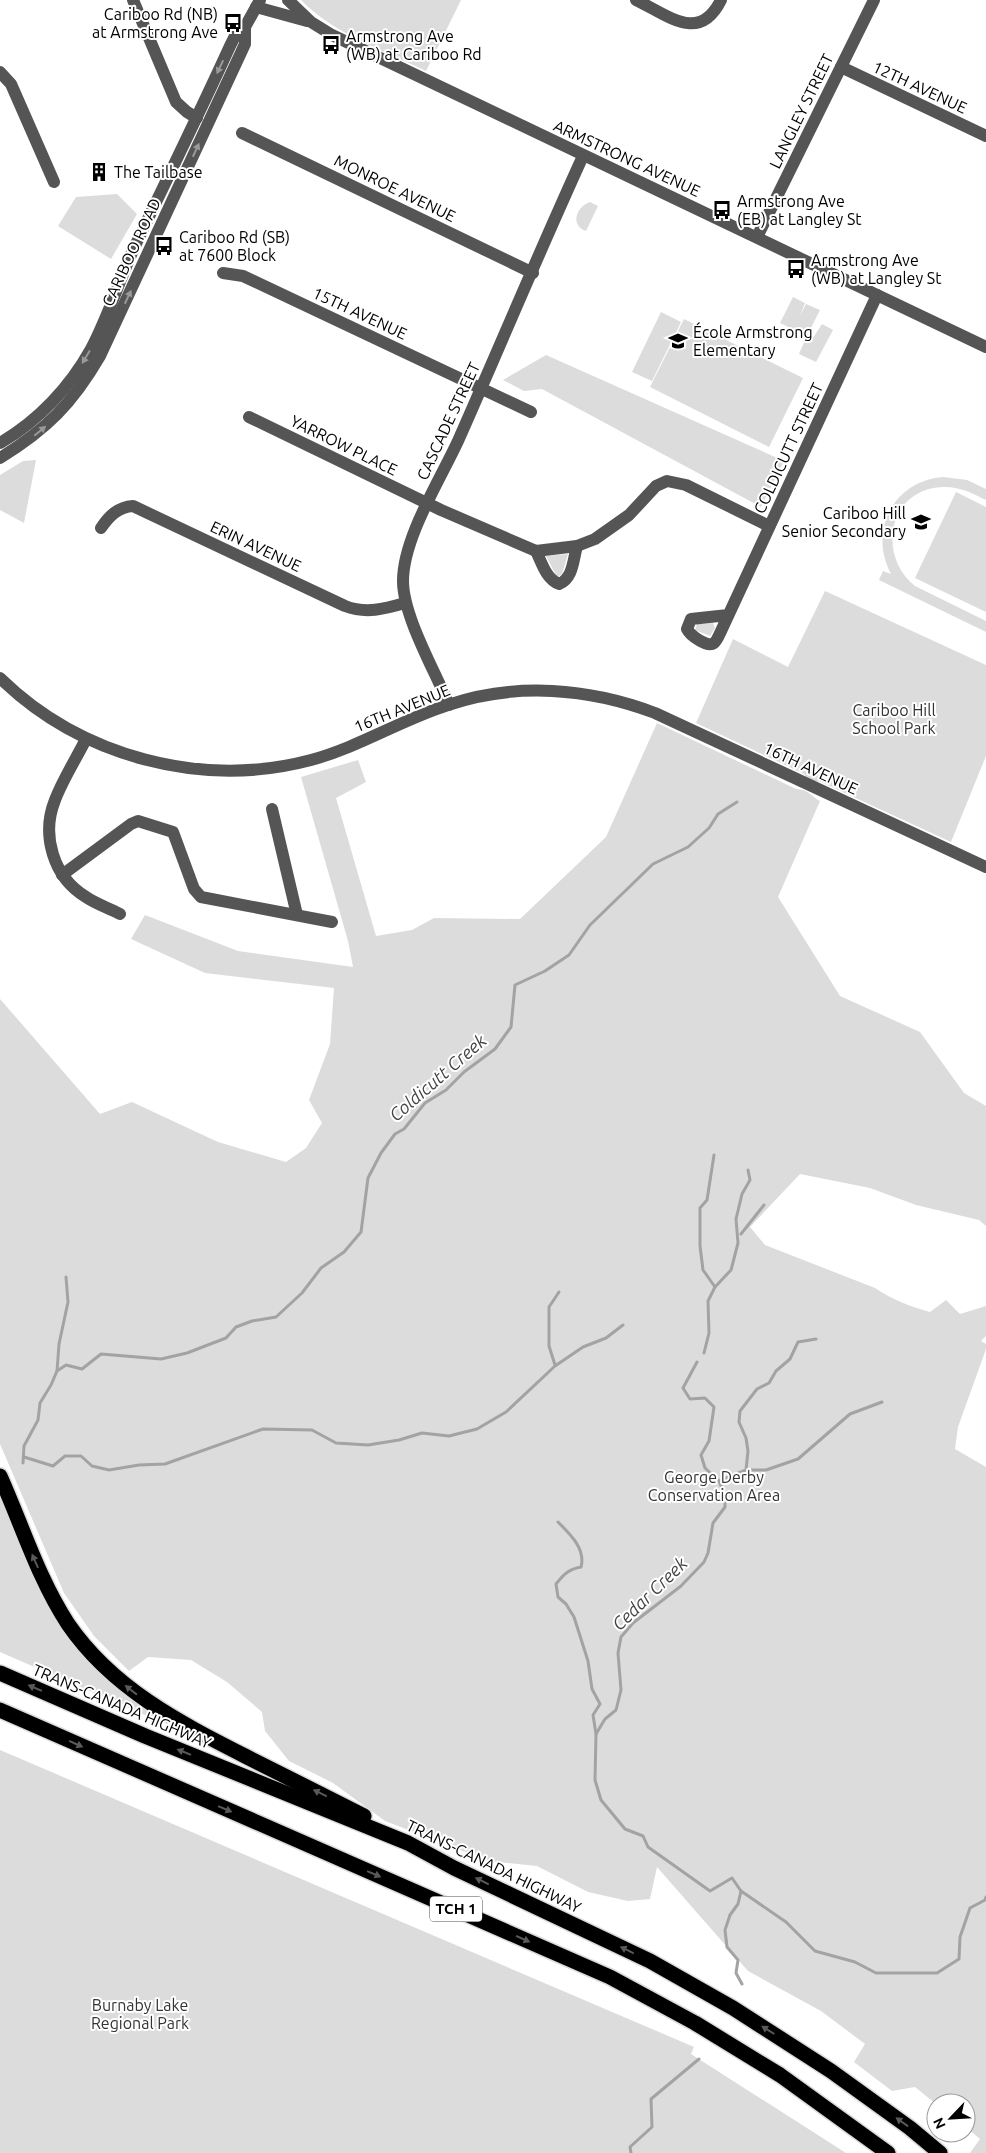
<svg xmlns="http://www.w3.org/2000/svg" width="986" height="2153" viewBox="0 0 986 2153" font-family="Ubuntu,sans-serif">
	<style>
		.green { fill: #dcdcdc }
		.lines { fill: none; stroke-linecap: round; stroke-linejoin: round }
		.stream { stroke: #a3a3a3; stroke-width: 3 }
		.highway-casing { stroke: #dbdbdb; stroke-width: 18 }
		.minor { stroke: #555; stroke-width: 12 }
		.highway { stroke: #000; stroke-width: 15 }
		.oneway { fill: #999 }
		.oneway2 { fill: #595959 }
		.labels { text-anchor: middle; stroke-width: 4; stroke-linejoin: round; paint-order: stroke }
		.shield { fill: #fff; stroke: #4c4c4c; stroke-width: 1 }
		.shield-label { font-size: 15px; font-weight: bold; fill: #000 }
		.poi-label { font-size: 16px; fill: #000; stroke: #fff; text-anchor: start }
		.street-label { font-size: 16px; fill: #000; stroke: #fff }
		.park-label { font-size: 16px; fill: #333; stroke: #fff }
		.water-label { font-size: 18px; font-style: italic; fill: #444; stroke: #fff }
	</style>
	<rect width="100%" height="100%" fill="#fff"/>
	<g class="green">
		<path d="M301,0H461L426,71C385,51 334,34 301,0Z"/>
		<path d="M117,194L137,214L111,259L58,226L76,197Z"/>
		<path d="M590,202L598,206L586,231C569,225 577,206 590,202Z"/>
		<path d="M793,297L805,303L800,316L806,304L820,310L807,336L780,323Z"/>
		<path d="M661,312L681,322L652,381L632,372Z"/>
		<path d="M684,319L803,378L769,447L650,387Z"/>
		<path d="M822,324L833,330L816,362L799,354L805,340L811,341Z"/>
		<path d="M546,355L784,461L761,507L542,389L524,391L503,380Z"/>
		<path d="M36,460L24,523L0,510V475L23,461Z"/>
		<path d="M943,477L967,480L986,489V500C972,493 959,486 942,487C889,489 876,555 915,586L986,621V632L879,580L883,571L891,574C868,531 893,481 943,477Z"/>
		<path d="M956,492L986,507V612L915,578Z"/>
		<path d="M568,554L562,574L557,577L546,556Z"/>
		<path d="M825,591L986,665V756L951,842L821,782L808,780L804,774L696,723L733,639L788,667Z"/>
		<path d="M713,623L715,628L710,636L695,630L697,624Z"/>
		<path d="M657,723L796,789C810,790 809,795 820,801L778,897L840,996L920,1032L964,1093L986,1106V1226L979,1220L916,1205L870,1188L800,1174L750,1227L765,1245L875,1288C893,1300 909,1306 930,1312L946,1300L960,1314L986,1306V1336L981,1341L986,1344V1349L958,1427L955,1449L986,1467V2153H970L980,2139L966,2127V2103L936,2104L915,2087L892,2091L854,2062L865,2044L821,2011L748,1971L657,1867L650,1899L628,1901L588,1892L537,1866L489,1861L385,1821L333,1783L289,1761L265,1731L262,1712L227,1682L191,1660L148,1657L129,1671L94,1636L64,1593L0,1444V999L100,1114L132,1102L218,1142L286,1162L306,1148L322,1123L309,1100L330,1044L334,988L205,973L131,939L145,915L238,951L353,967L348,941L301,777L358,760L366,782L336,798L376,936L412,930L434,918L520,919L606,837Z"/>
		<path d="M0,1488L26,1547L112,1683L139,1706L160,1720L154,1719L0,1652Z"/>
		<path d="M0,1750L694,2047L691,2054L846,2153H0Z"/>
	</g>
	<g class="lines">
		<g class="stream">
			<path d="M741,1234L764,1205"/>
			<path d="M715,1287L731,1270L738,1243L736,1219L742,1194L750,1180L748,1170"/>
			<path d="M704,1353L709,1333L708,1301L715,1287L703,1270L700,1246V1208L707,1200L714,1155"/>
			<path d="M697,1362L683,1388L690,1399L705,1398L714,1407L709,1441L701,1455L705,1468L719,1481L725,1496V1507L713,1523L708,1553L704,1562L681,1586L633,1623L621,1637L618,1653L621,1690L616,1710L605,1719L596,1734L595,1780L601,1800L625,1829L643,1836L648,1847L710,1891L732,1878L741,1891L738,1904L730,1915L725,1930L727,1947L738,1960L736,1973L742,1984"/>
			<path d="M555,1365L549,1346V1307L559,1292"/>
			<path d="M57,1371L59,1344L68,1302L66,1277"/>
			<path d="M24,1457L53,1466L65,1456H81L92,1466L109,1470L139,1465L165,1464L263,1429L312,1430L336,1443L368,1445L399,1440L422,1433L449,1436L477,1429L506,1412L555,1366L583,1347L606,1338L623,1325"/>
			<path d="M23,1463L24,1446L38,1420L40,1403L51,1385L57,1371L66,1365L82,1369L101,1354L161,1359L187,1353L226,1338L236,1327L252,1321L276,1317L302,1293L321,1268L344,1252L361,1232L368,1178L381,1153L395,1134L404,1129L425,1103L446,1090L464,1072L495,1049L511,1027L515,985L545,971L569,955L590,925L653,864L688,847L709,828L718,814L737,802"/>
			<path d="M746,1470L748,1451L746,1438L739,1422L740,1411L757,1389L769,1383L776,1371L790,1359L798,1342L816,1339"/>
			<path d="M719,1481L746,1470H766L798,1459L850,1414L882,1402"/>
			<path d="M558,1522C570,1534 586,1549 581,1567C569,1569 564,1574 556,1584L558,1597L566,1604L574,1617L588,1661L592,1689L600,1704L593,1715L596,1734"/>
			<path d="M741,1891L786,1922L815,1951L855,1962L876,1973H937L959,1959L960,1937L970,1908L985,1900L986,1897"/>
			<path d="M631,2153L630,2147L652,2127L651,2099L699,2059"/>
		</g>
		<g class="highway-casing">
			<g id="highway">
				<path d="M0,1476C22,1525 38,1578 68,1624C112,1688 178,1722 245,1756C285,1776 324,1796 364,1816"/>
				<path d="M0,1673L145,1736L408,1843L454,1868L650,1961L733,2008L831,2071L910,2128L940,2153"/>
				<path d="M0,1710L610,1977L695,2023L780,2075L888,2153"/>
			</g>
		</g>
		<g class="minor">
			<path d="M133,0L176,102L187,112L197,118"/>
			<path d="M288,0L311,22L332,35L986,347"/>
			<path d="M636,0C668,15 699,44 721,0"/>
			<path d="M256,7L307,21"/>
			<path d="M841,67L986,136"/>
			<path d="M0,72L11,84L54,182"/>
			<path d="M242,133L533,273"/>
			<path d="M757,237L874,0"/>
			<path d="M223,273L243,276L531,412"/>
			<path d="M249,417L441,510L536,551L577,546L595,539L629,515L656,486L667,481L686,485L769,526"/>
			<path d="M0,443C38,421 70,387 91,349C108,317 119,281 134,248C166,181 199,114 230,46L236,34L245,27L260,0"/>
			<path d="M0,458C47,429 72,404 100,356L245,44V27"/>
			<path d="M101,528C109,516 118,507 133,506L345,606C366,614 384,609 405,603"/>
			<path d="M536,551C542,563 546,579 559,584C573,579 573,560 577,546"/>
			<path d="M728,615L691,619L687,629C690,635 707,648 714,643C717,641 720,633 722,629L877,295"/>
			<path d="M0,678C81,757 202,789 311,760C359,747 401,720 448,705C516,682 589,688 655,713L986,867"/>
			<path d="M449,705C435,671 403,616 403,581C403,538 440,480 458,441C500,346 540,250 583,156"/>
			<path d="M86,739C76,759 63,779 55,800C41,835 53,877 86,897C96,904 109,908 120,914"/>
			<path d="M272,809L297,915"/>
			<path d="M62,875L131,824L138,821L173,832L194,889L201,897L332,922"/>
		</g>
		<use href="#highway" class="highway"/>
	</g>
	<defs><path id="oneway-solid" d="M-6-.8H1V-3.2L6.5 0L1 3.2V.8H-6Z" transform="scale(1.25)"/></defs>
	<g class="oneway">
		<use href="#oneway-solid" transform="translate(220 67) rotate(115)"/>
		<use href="#oneway-solid" transform="translate(196 150) rotate(-65)"/>
		<use href="#oneway-solid" transform="translate(128 297) rotate(-65)"/>
		<use href="#oneway-solid" transform="translate(86 357) rotate(121)"/>
		<use href="#oneway-solid" transform="translate(40 431) rotate(-40)"/>
	</g>
	<g class="oneway2">
		<use href="#oneway-solid" transform="translate(35 1561) rotate(-114)"/>
		<use href="#oneway-solid" transform="translate(35 1688) rotate(-157)"/>
		<use href="#oneway-solid" transform="translate(131 1690) rotate(-142)"/>
		<use href="#oneway-solid" transform="translate(76 1744) rotate(24)"/>
		<use href="#oneway-solid" transform="translate(184 1752) rotate(-158)"/>
		<use href="#oneway-solid" transform="translate(320 1793) rotate(-154)"/>
		<use href="#oneway-solid" transform="translate(225 1809) rotate(23)"/>
		<use href="#oneway-solid" transform="translate(374 1874) rotate(23)"/>
		<use href="#oneway-solid" transform="translate(482 1881) rotate(-154)"/>
		<use href="#oneway-solid" transform="translate(523 1939) rotate(24)"/>
		<use href="#oneway-solid" transform="translate(627 1950) rotate(-154)"/>
		<use href="#oneway-solid" transform="translate(768 2030) rotate(-148)"/>
		<use href="#oneway-solid" transform="translate(902 2122) rotate(-144)"/>
	</g>
	<defs>
		<g id="bus-bare" transform="scale(1.5)"><path d="M-5-6H5V4H4V6H2V4H-2V6H-4V4H-5ZM-3.5-4V0h7V-4ZM-3.5 1.2v1.5H-2V1.2ZM2 1.2v1.5H3.5V1.2Z" fill="#000" stroke="#fff" stroke-width="2.5" paint-order="stroke"/></g>
		<g id="building-bare" transform="scale(1.5)"><path d="M-4-6H4V6H1V3H-1V6H-4ZM-2.5-4.3h1.7v1.8h-1.7ZM.8-4.3h1.7v1.8H.8ZM-2.5-1h1.7V.8h-1.7ZM.8-1h1.7V.8H.8Z" fill="#000" stroke="#fff" stroke-width="2.5" paint-order="stroke"/></g>
		<g id="school-bare" transform="scale(1.5)"><path d="M0-5L7-2L0 1L-7-2ZM-4 1L0 2.5L4 1V4Q0 6-4 4Z" fill="#000" stroke="#fff" stroke-width="2.5" paint-order="stroke"/></g>
	</defs>
	<g fill-rule="evenodd">
		<use href="#bus-bare" x="233" y="23"/>
		<use href="#bus-bare" x="331" y="45"/>
		<use href="#building-bare" x="99" y="172"/>
		<use href="#bus-bare" x="722" y="210"/>
		<use href="#bus-bare" x="164" y="246"/>
		<use href="#bus-bare" x="796" y="269"/>
		<use href="#school-bare" x="678" y="341"/>
		<use href="#school-bare" x="921" y="522"/>
	</g>
	<g class="labels">
		<rect class="shield" x="430" y="1896.5" width="52" height="25" rx="4"/>
		<g class="shield-label">
			<text x="456" y="1914">TCH 1</text>
		</g>
		<g class="poi-label">
			<text x="218" y="20" text-anchor="end">Cariboo Rd (NB)<tspan x="218" dy="18">at Armstrong Ave</tspan></text>
			<text x="346" y="42">Armstrong Ave<tspan x="346" dy="18">(WB) at Cariboo Rd</tspan></text>
			<text x="114" y="178">The Tailbase</text>
			<text x="737" y="207">Armstrong Ave<tspan x="737" dy="18">(EB) at Langley St</tspan></text>
			<text x="179" y="243">Cariboo Rd (SB)<tspan x="179" dy="18">at 7600 Block</tspan></text>
			<text x="811" y="266">Armstrong Ave<tspan x="811" dy="18">(WB) at Langley St</tspan></text>
			<text x="693" y="338">École Armstrong<tspan x="693" dy="18">Elementary</tspan></text>
			<text x="906" y="519" text-anchor="end">Cariboo Hill<tspan x="906" dy="18">Senior Secondary</tspan></text>
		</g>
		<g class="street-label">
			<text transform="translate(920 87) rotate(25)" y="6">12TH AVENUE</text>
			<text transform="translate(801 111) rotate(-64)" y="6">LANGLEY STREET</text>
			<text transform="translate(627 158) rotate(25)" y="6">ARMSTRONG AVENUE</text>
			<text transform="translate(395 188) rotate(26)" y="6">MONROE AVENUE</text>
			<text transform="translate(131 252) rotate(-65)" y="6">CARIBOO ROAD</text>
			<text transform="translate(360 313) rotate(25)" y="6">15TH AVENUE</text>
			<text transform="translate(448 421) rotate(-65)" y="6">CASCADE STREET</text>
			<text transform="translate(344 445) rotate(26)" y="6">YARROW PLACE</text>
			<text transform="translate(788 448) rotate(-65)" y="6">COLDICUTT STREET</text>
			<text transform="translate(256 546) rotate(25)" y="6">ERIN AVENUE</text>
			<text transform="translate(402 708) rotate(-22)" y="6">16TH AVENUE</text>
			<text transform="translate(811 768) rotate(25)" y="6">16TH AVENUE</text>
			<text transform="translate(122 1706) rotate(23)" y="6">TRANS-CANADA HIGHWAY</text>
			<text transform="translate(494 1866) rotate(26)" y="6">TRANS-CANADA HIGHWAY</text>
		</g>
		<g class="park-label">
			<text x="894" y="716">Cariboo Hill<tspan x="894" dy="18">School Park</tspan></text>
			<text x="714" y="1483">George Derby<tspan x="714" dy="18">Conservation Area</tspan></text>
			<text x="140" y="2011">Burnaby Lake<tspan x="140" dy="18">Regional Park</tspan></text>
		</g>
		<g class="water-label">
			<text transform="translate(438 1078) rotate(-41)" y="6">Coldicutt Creek</text>
			<text transform="translate(650 1594) rotate(-44)" y="6">Cedar Creek</text>
		</g>
	</g>
	<g transform="translate(951 2118) rotate(245)"><circle r="24" fill="#ffffff" stroke="#999999"/>
	<path d="M0-4L9 19L0 12L-9 19Z" fill="#000000"/>
	<text y="-8" font-size="14" font-weight="bold" text-anchor="middle" fill="#000000">N</text>
	</g>
</svg>
